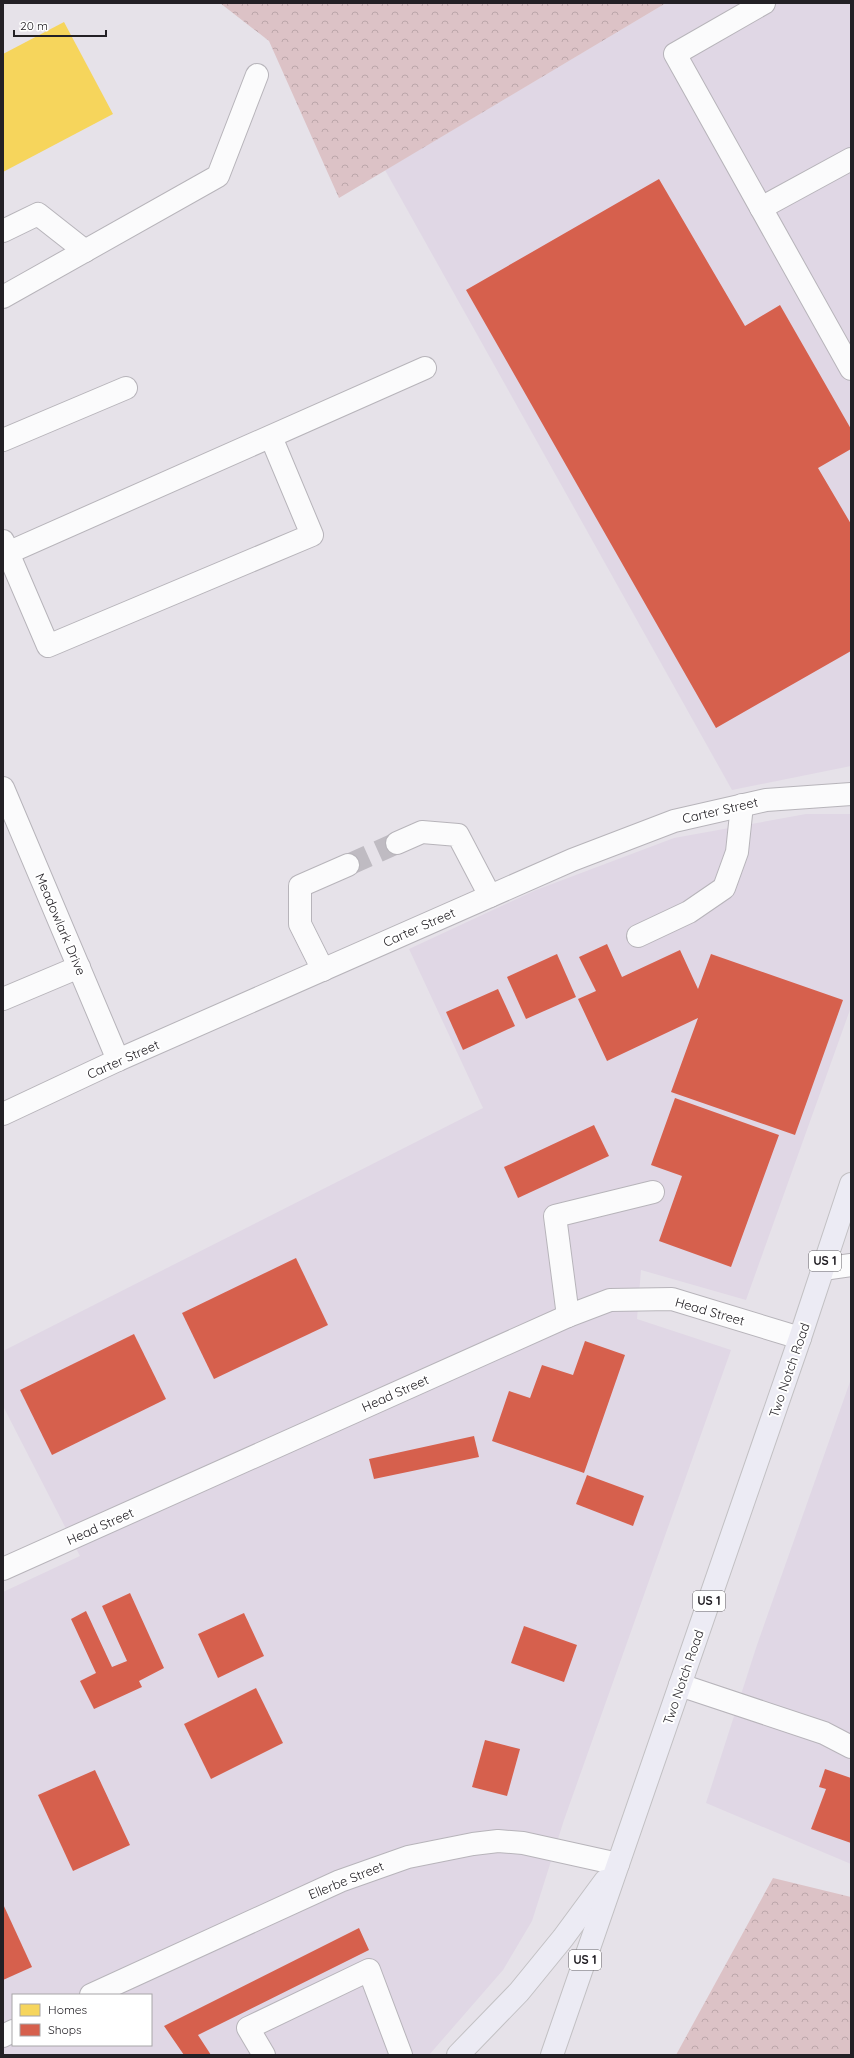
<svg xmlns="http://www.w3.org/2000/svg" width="854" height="2058" viewBox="0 0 854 2058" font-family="Quicksand,sans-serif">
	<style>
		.built { fill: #e0d7e5; fill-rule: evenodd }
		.forest { fill: url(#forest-crowns) }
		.homes { fill: #f6d55c }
		.shops { fill: #d6604d }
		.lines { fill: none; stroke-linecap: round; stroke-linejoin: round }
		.minor-tunnel { stroke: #bfbbc2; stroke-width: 22; stroke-dasharray: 22 11; stroke-linecap: butt }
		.minor-casing { stroke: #b7b4ba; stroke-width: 24 }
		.major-casing { stroke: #c2c0c3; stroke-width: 24 }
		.minor { stroke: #fbfbfc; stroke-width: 22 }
		.major { stroke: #ecebf4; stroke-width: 22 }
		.labels { text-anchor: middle; stroke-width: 4; stroke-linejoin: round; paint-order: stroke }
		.shield { fill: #fff; stroke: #656366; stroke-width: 1 }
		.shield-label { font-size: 12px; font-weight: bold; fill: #232025 }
		.street-label { font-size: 13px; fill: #232025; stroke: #fff }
	</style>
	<defs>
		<pattern id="forest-crowns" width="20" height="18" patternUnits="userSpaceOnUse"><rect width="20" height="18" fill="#dcc2c6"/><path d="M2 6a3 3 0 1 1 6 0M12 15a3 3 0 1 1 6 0" fill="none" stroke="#bca6aa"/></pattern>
	</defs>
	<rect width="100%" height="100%" fill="#e6e2e9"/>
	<g class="built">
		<path d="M666,3H851V766L732,790L385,170Z"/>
		<path d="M806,814H851V1007L746,1300L641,1270L637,1319L731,1350L564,1820L532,1921L503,1970L429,2055H3V1592L80,1556L3,1406V1351L483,1108L409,949L536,890L674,838ZM13,1995H151V2045H13Z"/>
		<path d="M851,1379V1864L706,1803L757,1645Z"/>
	</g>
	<g class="forest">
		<path d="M220,3H666L339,198L269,41Z"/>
		<path d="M773,1878L851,1897V2055H676Z"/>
	</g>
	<path class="homes" d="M64,22L113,114L3,172V54Z"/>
	<g class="shops">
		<path d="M659,179L745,326L780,305L851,429V449L818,468L851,524V651L716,728L466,290Z"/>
		<path d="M607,944L622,977L680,950L698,989L711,954L843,1000L795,1135L671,1092L698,1018L607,1061L578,999L596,991L579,957Z"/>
		<path d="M557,954L576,997L526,1019L507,977Z"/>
		<path d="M498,989L515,1026L463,1050L446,1012Z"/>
		<path d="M675,1098L779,1135L731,1267L659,1241L682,1176L651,1165Z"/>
		<path d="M594,1125L609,1156L518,1198L504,1167Z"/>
		<path d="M296,1258L328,1325L214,1379L182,1313Z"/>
		<path d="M134,1334L166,1399L52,1455L20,1390Z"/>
		<path d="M585,1341L625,1355L584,1473L492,1441L509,1391L530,1398L542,1365L573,1375Z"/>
		<path d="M474,1436L479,1457L374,1479L369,1459Z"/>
		<path d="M587,1475L644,1496L633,1526L576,1504Z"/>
		<path d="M130,1593L164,1668L139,1681L142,1687L94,1709L80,1681L96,1673L71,1619L86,1611L112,1667L127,1661L102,1606Z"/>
		<path d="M244,1613L264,1656L218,1678L198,1634Z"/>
		<path d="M524,1626L577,1645L564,1682L511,1663Z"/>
		<path d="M256,1688L283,1743L211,1779L184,1724Z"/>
		<path d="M485,1740L520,1749L507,1796L472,1787Z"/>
		<path d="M825,1769L851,1778V1843L811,1829L826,1789L819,1787Z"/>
		<path d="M95,1770L130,1845L73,1871L38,1795Z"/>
		<path d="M3,1904L32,1967L3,1980Z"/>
		<path d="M359,1928L369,1950L198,2035L211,2055H184L164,2026Z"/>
	</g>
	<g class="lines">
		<path class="minor-tunnel" d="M348,865L397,843"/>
		<g class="minor-casing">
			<g id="minor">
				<path d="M764,3L675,54L851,369"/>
				<path d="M761,208L851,159"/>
				<path d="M3,231L38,214L85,251"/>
				<path d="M3,297L218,176L257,75"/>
				<path d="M3,440L126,388"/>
				<path d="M3,541L48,646L312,535L271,437"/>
				<path d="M3,555L425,368"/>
				<path d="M3,788L118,1060"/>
				<path d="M397,843L422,832L458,835L490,896"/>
				<path d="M638,936L689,912L724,888L737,852L742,805"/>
				<path d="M323,970L300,924V886L348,865"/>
				<path d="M3,999L79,967"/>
				<path d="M3,1114L118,1060L572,860L674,821L766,800L851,794"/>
				<path d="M823,1269L851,1265"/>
				<path d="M568,1316L555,1216L653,1192"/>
				<path d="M3,1569L568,1316L610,1300L672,1299L800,1338"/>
				<path d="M680,1685L824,1733L851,1747"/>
				<path d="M91,1995L340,1881L408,1857L473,1844L498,1841L523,1843L618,1864"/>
				<path d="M3,2036L13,2031"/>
				<path d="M264,2055L248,2028L369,1970L401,2055"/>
			</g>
		</g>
		<g class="major-casing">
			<g id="major">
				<path d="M458,2055L519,1992L563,1938L605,1881"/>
				<path d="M552,2055L800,1338L851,1184"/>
			</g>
		</g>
		<use href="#minor" class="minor"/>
		<use href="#major" class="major"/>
	</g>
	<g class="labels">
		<g class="shield">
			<rect x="809" y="1251" width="32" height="20" rx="3"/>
			<rect x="693" y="1591" width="32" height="20" rx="3"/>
			<rect x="569" y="1950" width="32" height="20" rx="3"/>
		</g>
		<g class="shield-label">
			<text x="825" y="1265">US 1</text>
			<text x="709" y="1605">US 1</text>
			<text x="585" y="1964">US 1</text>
		</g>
		<g class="street-label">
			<text transform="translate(720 810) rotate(-13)" y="5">Carter Street</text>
			<text transform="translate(61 924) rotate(67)" y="5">Meadowlark Drive</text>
			<text transform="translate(419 927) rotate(-24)" y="5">Carter Street</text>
			<text transform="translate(123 1059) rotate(-24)" y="5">Carter Street</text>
			<text transform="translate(710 1311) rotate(16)" y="5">Head Street</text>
			<text transform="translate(789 1370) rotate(-71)" y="5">Two Notch Road</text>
			<text transform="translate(395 1393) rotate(-24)" y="5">Head Street</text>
			<text transform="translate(100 1526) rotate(-24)" y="5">Head Street</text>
			<text transform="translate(683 1677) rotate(-71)" y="5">Two Notch Road</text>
			<text transform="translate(346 1880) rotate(-22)" y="5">Ellerbe Street</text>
		</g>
	</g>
	<rect width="854" height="2058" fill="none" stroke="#232025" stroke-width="8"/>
	<rect x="12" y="1994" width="140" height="52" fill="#ffffff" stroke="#a7a6a8"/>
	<rect x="20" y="2004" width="20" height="12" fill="#f6d55c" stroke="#a7a6a8"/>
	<text x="48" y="2014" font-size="12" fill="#232025">Homes</text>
	<rect x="20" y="2024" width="20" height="12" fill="#d6604d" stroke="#a7a6a8"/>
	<text x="48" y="2034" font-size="12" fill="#232025">Shops</text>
	<path d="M14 30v6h92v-6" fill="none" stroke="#232025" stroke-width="2"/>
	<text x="20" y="30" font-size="12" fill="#232025" stroke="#ffffff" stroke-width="3" paint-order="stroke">20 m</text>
</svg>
